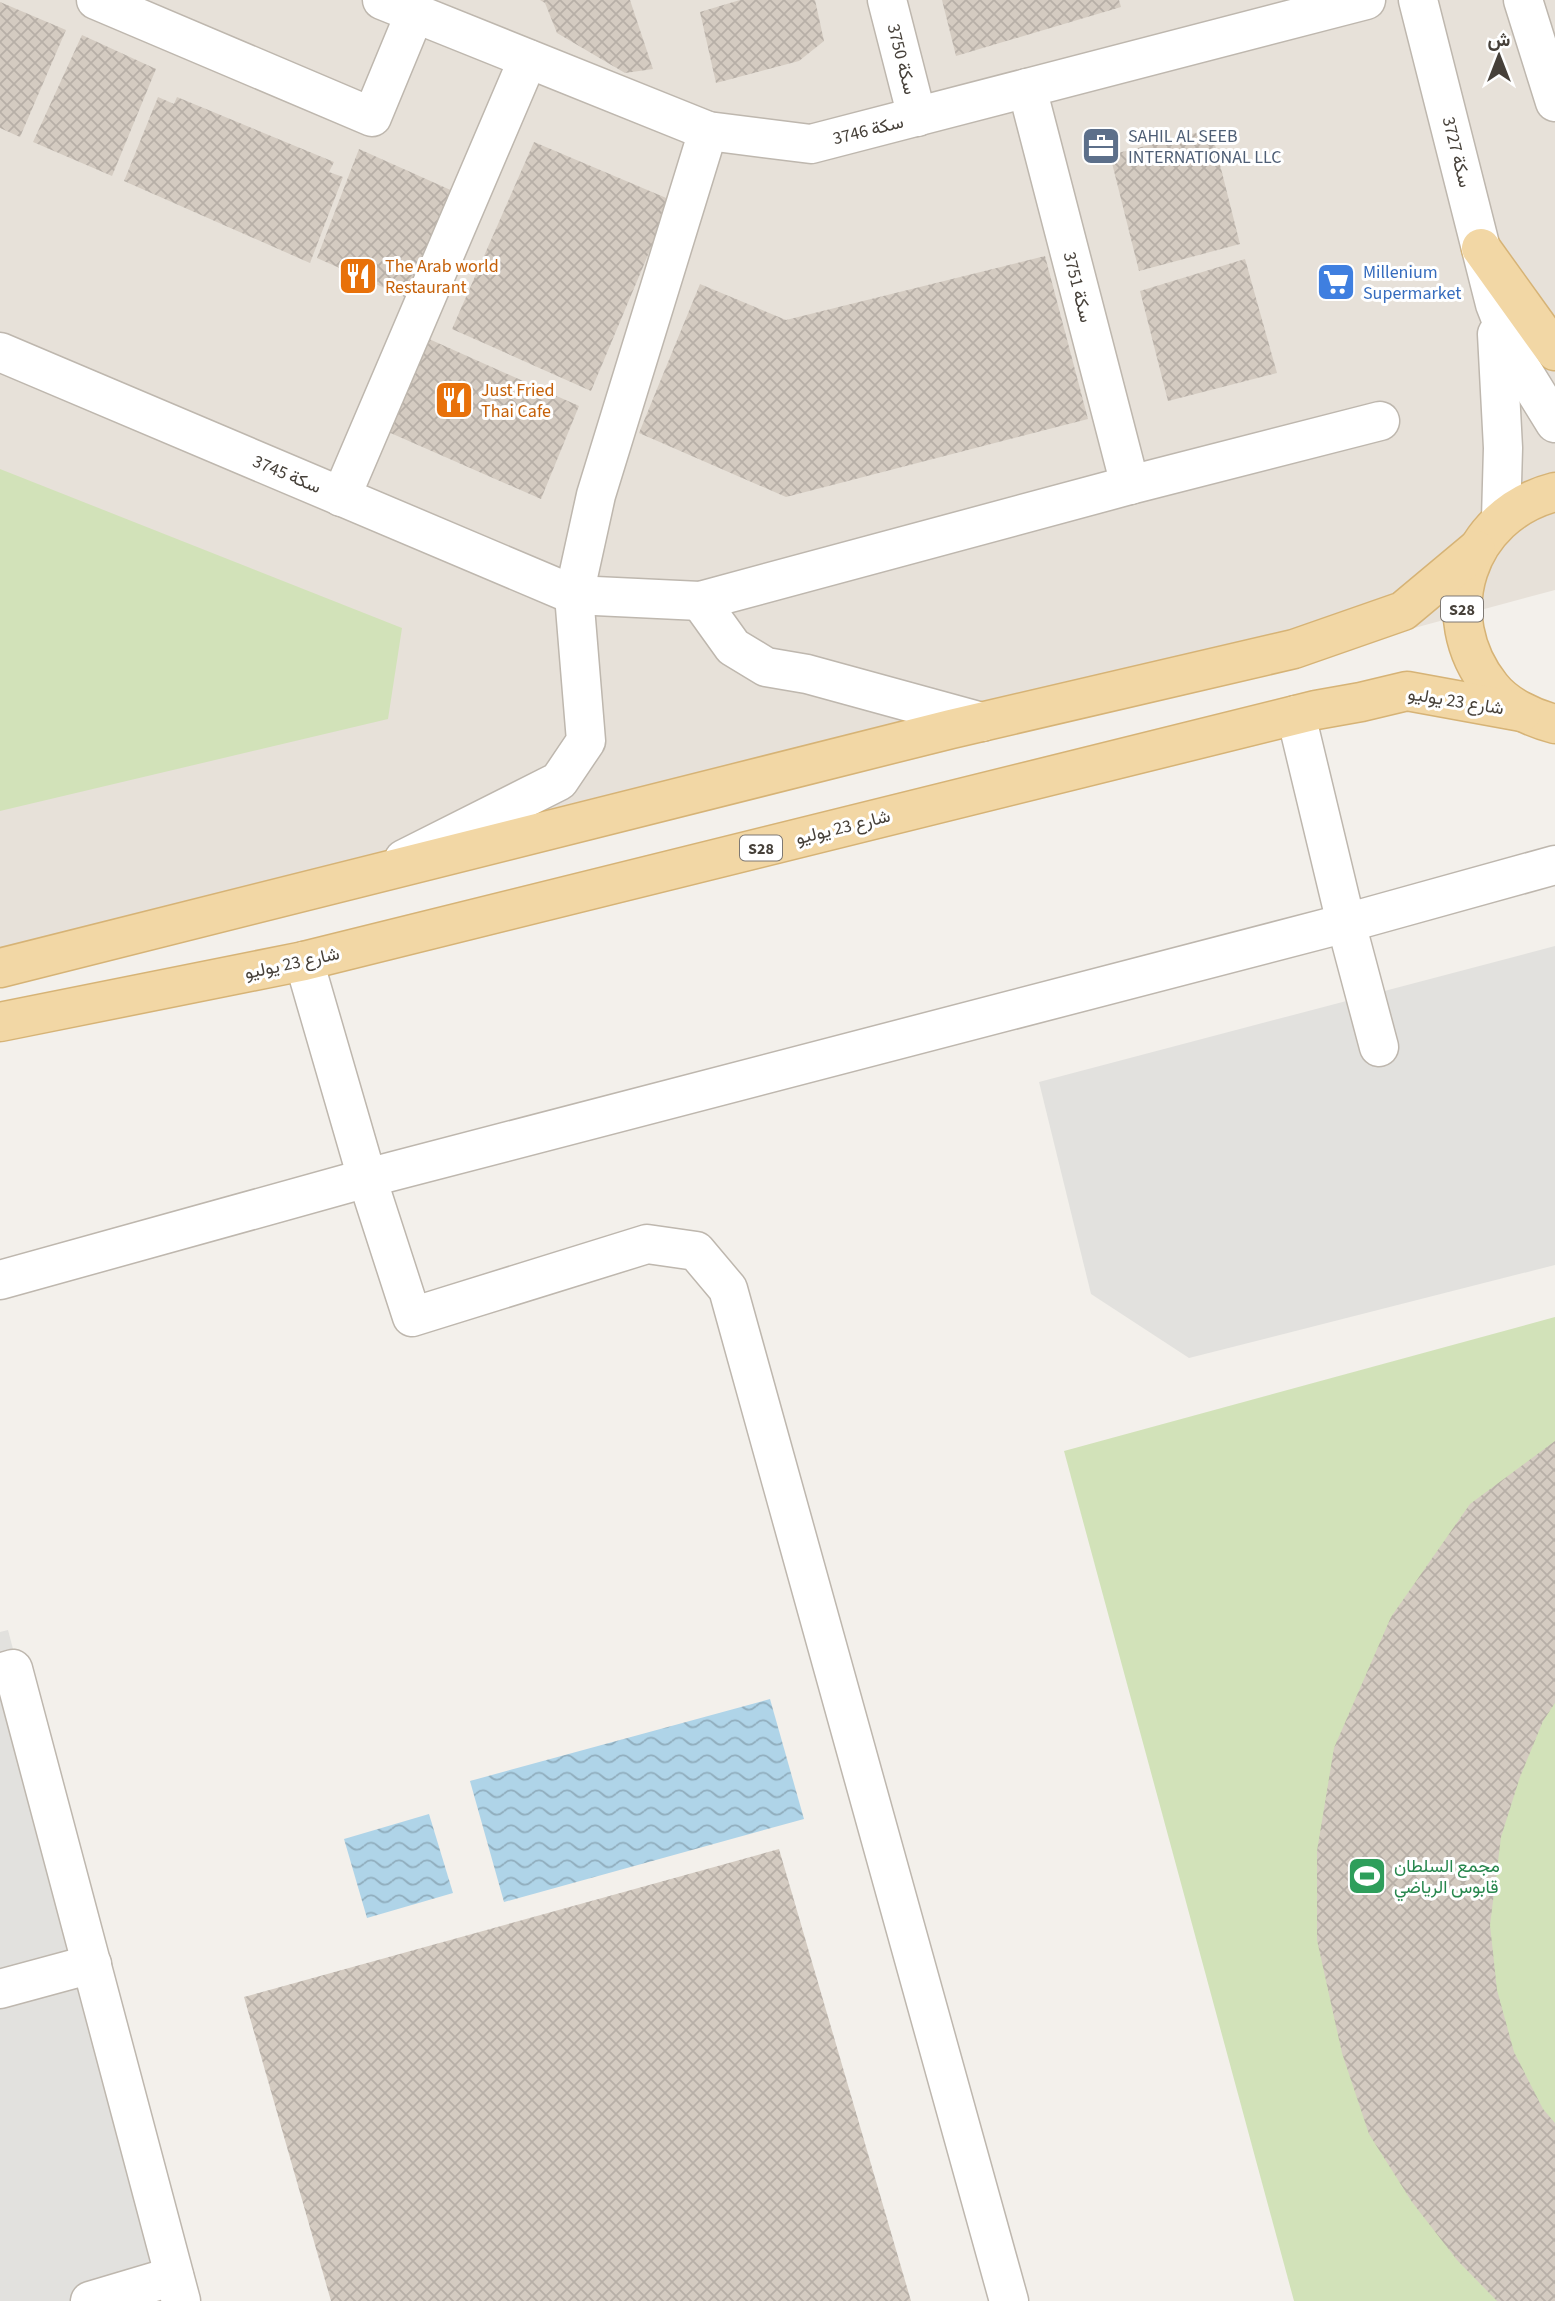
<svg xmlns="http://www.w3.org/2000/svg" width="1555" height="2301" viewBox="0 0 1555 2301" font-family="'Source Sans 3',Vazirmatn,sans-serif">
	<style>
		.residential { fill: #e7e1d9 }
		.park { fill: #d2e2b9 }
		.parking { fill: #e2e1de }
		.water { fill: url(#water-waves) }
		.building { fill: url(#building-cross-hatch) }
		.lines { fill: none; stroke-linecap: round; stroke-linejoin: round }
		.minor-casing { stroke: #beb7ae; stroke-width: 41 }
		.major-casing { stroke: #d6b376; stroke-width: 41 }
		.minor { stroke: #fff; stroke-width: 38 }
		.major { stroke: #f2d7a5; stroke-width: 38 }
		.labels { text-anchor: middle; stroke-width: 6; stroke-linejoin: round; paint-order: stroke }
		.shield { fill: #fff; stroke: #7e7974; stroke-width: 2 }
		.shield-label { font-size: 16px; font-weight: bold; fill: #464039 }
		.street-label { font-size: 18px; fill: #464039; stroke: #fff }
		.service-label { font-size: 18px; fill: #4e5e75; stroke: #fff; text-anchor: start }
		.food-label { font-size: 18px; fill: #c56008; stroke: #fff; text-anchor: start }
		.shop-label { font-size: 18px; fill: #366cbe; stroke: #fff; text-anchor: start }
		.leisure-label { font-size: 18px; fill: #27864d; stroke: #fff; text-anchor: start }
	</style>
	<defs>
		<pattern id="water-waves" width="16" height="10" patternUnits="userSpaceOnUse" patternTransform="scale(1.75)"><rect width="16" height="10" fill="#afd4e8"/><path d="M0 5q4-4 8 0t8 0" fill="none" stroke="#90adbd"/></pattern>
		<pattern id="building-cross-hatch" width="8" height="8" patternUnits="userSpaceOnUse" patternTransform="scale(1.75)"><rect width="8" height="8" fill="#d4cbc1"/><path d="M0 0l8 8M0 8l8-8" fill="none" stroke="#b7afa7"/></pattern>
	</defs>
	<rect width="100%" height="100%" fill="#f3f0eb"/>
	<path class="residential" d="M0,0H1555V590L1251,672L0,982Z"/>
	<g class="park">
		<path d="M0,469L402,628L388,719L0,811Z"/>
		<path d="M1555,1317V2301H1294L1064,1451Z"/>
	</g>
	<g class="parking">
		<path d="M1555,946V1265L1189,1358L1091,1294L1039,1082Z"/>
		<path d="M8,1630L185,2301H0V1632Z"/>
	</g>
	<g class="water">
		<path d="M770,1699L804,1819L504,1902L470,1781Z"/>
		<path d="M429,1814L453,1893L367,1918L344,1839Z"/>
	</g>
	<g class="building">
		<path d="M540,0H630L653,69L625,73L557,33L545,3Z"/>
		<path d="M740,0H815L824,41L799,61L716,83L700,12Z"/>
		<path d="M942,0H1119L1121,7L956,56Z"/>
		<path d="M0,2L66,30L20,137L0,128Z"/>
		<path d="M82,35L156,69L112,176L33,142Z"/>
		<path d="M158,97L174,104L177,97L334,162L329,172L343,177L310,263L124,181Z"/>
		<path d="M1211,129L1240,244L1139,271L1110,155Z"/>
		<path d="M534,142L671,200L591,391L452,329Z"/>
		<path d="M359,149L455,192L407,298L317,258Z"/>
		<path d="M1045,256L1088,419L786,497L639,433L700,284L786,320Z"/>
		<path d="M1245,259L1277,373L1168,401L1140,291Z"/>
		<path d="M429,339L579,406L541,499L386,431Z"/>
		<path d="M1555,1441V1703L1543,1721L1520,1777L1501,1837L1490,1925L1497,1990L1514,2052L1543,2109L1555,2123V2301H1497L1457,2260L1412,2202L1369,2134L1342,2053L1317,1940V1851L1334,1748L1391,1617L1470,1504Z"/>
		<path d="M779,1849L911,2301H331L244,1997Z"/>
	</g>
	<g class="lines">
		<g class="minor-casing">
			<g id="minor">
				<path d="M96,0L372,117L415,13"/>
				<path d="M382,0L708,131L811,144L1366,0"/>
				<path d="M887,0L917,117"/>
				<path d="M1418,0L1495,304L1518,363L1555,423"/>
				<path d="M1523,0L1555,102"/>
				<path d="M1027,88L1130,485"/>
				<path d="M1497,334L1503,448L1501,519"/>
				<path d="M0,352L574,595L700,601L1130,485L1380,421"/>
				<path d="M341,497L528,59"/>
				<path d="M700,601L733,647L766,667L807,674L982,722"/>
				<path d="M1296,715L1346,923L1379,1047"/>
				<path d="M404,859L559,781L586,741L574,595L596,495L708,131"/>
				<path d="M304,961L367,1178L412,1317L647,1244L696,1251L728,1289L1009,2301"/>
				<path d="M0,1280L367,1178L1346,923L1555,865"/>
				<path d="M0,1673L13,1669L181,2301"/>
				<path d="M0,1989L92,1964"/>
				<path d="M90,2301L174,2276"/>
			</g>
		</g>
		<g class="major-casing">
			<g id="major">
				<path d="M1481,248L1555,351"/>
				<path d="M1555,492C1466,515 1434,616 1491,687C1506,706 1532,718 1555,724"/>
				<path d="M0,968L951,729L1294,649L1403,611L1476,550"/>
				<path d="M0,1022L304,961L1316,710L1361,702L1407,691L1522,712"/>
			</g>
		</g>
		<use href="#minor" class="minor"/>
		<use href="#major" class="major"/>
	</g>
	<defs>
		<g id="office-square" transform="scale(2.0125)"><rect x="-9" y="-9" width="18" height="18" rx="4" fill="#5c6f8a" stroke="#fff"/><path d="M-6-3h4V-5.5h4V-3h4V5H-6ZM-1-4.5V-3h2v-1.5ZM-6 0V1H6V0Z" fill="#fff"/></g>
		<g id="restaurant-square" transform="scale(2.0125)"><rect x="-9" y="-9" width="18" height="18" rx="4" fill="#e8710a" stroke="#fff"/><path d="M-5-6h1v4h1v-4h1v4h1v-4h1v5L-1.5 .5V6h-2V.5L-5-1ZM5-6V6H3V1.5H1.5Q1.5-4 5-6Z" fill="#fff"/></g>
		<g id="supermarket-square" transform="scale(2.0125)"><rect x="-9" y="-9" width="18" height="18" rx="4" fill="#3f7fe0" stroke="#fff"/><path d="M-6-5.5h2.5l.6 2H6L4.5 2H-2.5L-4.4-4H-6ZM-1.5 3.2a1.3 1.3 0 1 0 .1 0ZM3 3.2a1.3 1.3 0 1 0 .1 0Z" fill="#fff"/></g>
		<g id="stadium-square" transform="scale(2.0125)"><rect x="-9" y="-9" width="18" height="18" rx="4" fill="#2e9e5b" stroke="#fff"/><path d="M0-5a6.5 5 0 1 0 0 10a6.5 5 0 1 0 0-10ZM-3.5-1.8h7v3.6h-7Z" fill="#fff"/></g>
	</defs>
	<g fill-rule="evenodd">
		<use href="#office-square" x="1101" y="146"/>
		<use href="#restaurant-square" x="358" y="276"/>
		<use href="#supermarket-square" x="1336" y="282"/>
		<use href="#restaurant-square" x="454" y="400"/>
		<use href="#stadium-square" x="1367" y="1876"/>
	</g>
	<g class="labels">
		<g class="shield">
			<rect x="1441" y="596.5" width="42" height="25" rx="5"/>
			<rect x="740" y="835.5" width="42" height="25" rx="5"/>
		</g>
		<g class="shield-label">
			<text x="1462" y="615">S28</text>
			<text x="761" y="854">S28</text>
		</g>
		<g class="street-label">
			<text transform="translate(902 59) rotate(76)" y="6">سكة 3750</text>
			<text transform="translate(868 130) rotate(-14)" y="6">سكة 3746</text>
			<text transform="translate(1457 152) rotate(76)" y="6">سكة 3727</text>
			<text transform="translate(1078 287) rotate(76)" y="6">سكة 3751</text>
			<text transform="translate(287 474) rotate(23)" y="6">سكة 3745</text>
			<text transform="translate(1456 701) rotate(9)" y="6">شارع 23 يوليو</text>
			<text transform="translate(843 827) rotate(-14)" y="6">شارع 23 يوليو</text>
			<text transform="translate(292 963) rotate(-12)" y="6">شارع 23 يوليو</text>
		</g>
		<g class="service-label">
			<text x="1128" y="142">SAHIL AL SEEB<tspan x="1128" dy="21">INTERNATIONAL LLC</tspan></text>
		</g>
		<g class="food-label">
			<text x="385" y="272">The Arab world<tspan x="385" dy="21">Restaurant</tspan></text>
			<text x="481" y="396">Just Fried<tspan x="481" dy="21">Thai Cafe</tspan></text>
		</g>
		<g class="shop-label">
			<text x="1363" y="278">Millenium<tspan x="1363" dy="21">Supermarket</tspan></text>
		</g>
		<g class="leisure-label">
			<text x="1394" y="1872">مجمع السلطان<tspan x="1394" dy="21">قابوس الرياضي</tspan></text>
		</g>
	</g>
	<g transform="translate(1499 56)" stroke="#ffffff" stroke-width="5" paint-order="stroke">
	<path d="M0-5L12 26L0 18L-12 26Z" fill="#464039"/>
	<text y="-10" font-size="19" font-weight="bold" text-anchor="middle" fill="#464039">ش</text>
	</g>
</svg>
